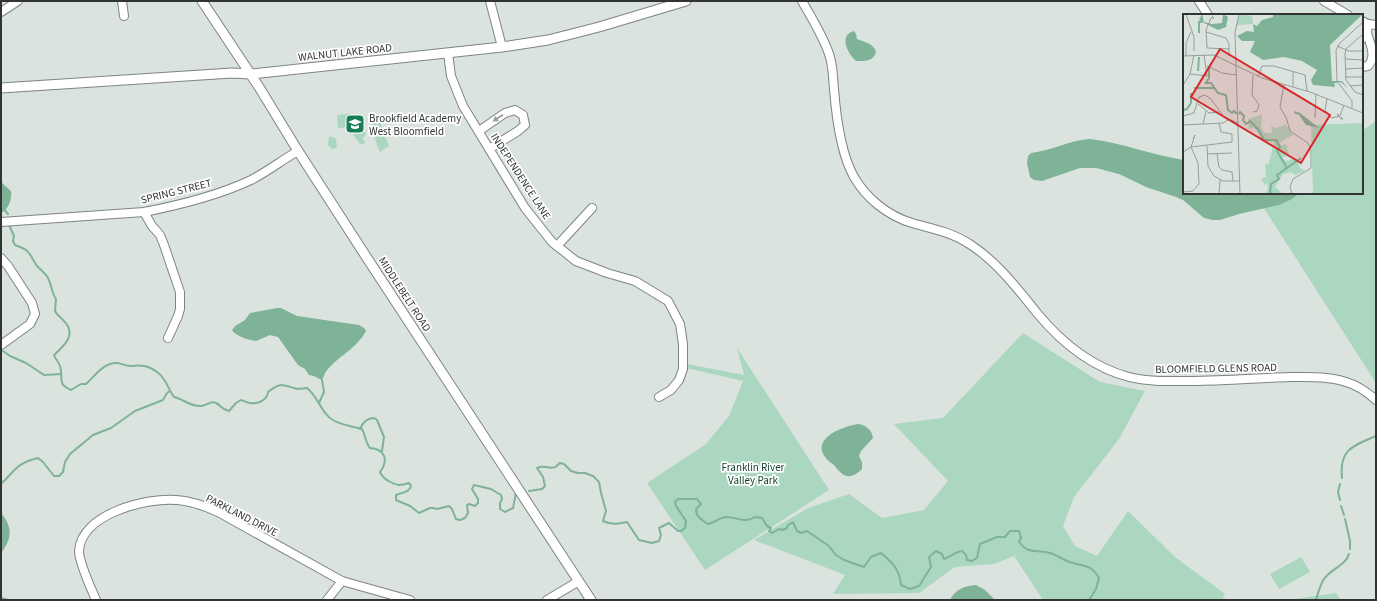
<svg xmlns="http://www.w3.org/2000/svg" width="1377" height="601" viewBox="0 0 1377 601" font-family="'Source Sans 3',sans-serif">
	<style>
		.green { fill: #abd7c0 }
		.water { fill: #7eb398 }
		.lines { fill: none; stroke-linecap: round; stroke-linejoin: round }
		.stream { stroke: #7eb398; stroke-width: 2 }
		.minor-casing { stroke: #7e8481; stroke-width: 10 }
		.tertiary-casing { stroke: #7e8481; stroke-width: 11 }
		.minor { stroke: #fff; stroke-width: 8 }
		.tertiary { stroke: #fff; stroke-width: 9 }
		.oneway { fill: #989a99 }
		.labels { text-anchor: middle; stroke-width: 3.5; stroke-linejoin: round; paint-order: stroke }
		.street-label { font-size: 11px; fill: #313433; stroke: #fff }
		.poi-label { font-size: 11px; fill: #313433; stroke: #fff; text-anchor: start }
		.park-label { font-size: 11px; fill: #16422f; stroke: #fff }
		.inset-river { fill: none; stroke: #7eb398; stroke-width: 2 }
		.inset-road { fill: none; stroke: #979d9a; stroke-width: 1 }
		.view { fill: #d62828; fill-opacity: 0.15; stroke: #d62828; stroke-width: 2 }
		.inset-edge { fill: none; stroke: #313433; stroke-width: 2 }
	</style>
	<rect width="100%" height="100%" fill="#dbe3df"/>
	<g class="green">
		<path d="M350,114L352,127L338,128L337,115Z"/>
		<path d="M1376,121V383L1258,199L1267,193H1362V131Z"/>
		<path d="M380,122L389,146L380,152C375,144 375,133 371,124Z"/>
		<path d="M354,130L364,131L366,134L363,139L365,142L364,144H360L353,135Z"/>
		<path d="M329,137H333L336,139L337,148L332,149L328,145Z"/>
		<path d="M1023,333L1100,382L1145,391L1119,439L1074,497L1063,526L1075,546L1097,556L1128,511L1175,557L1225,594L1222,600H1043L1014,556L994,564L955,567L919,593L833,594L845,575L754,540L808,508L849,494L882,518L924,510L948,481L894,424L943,418Z"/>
		<path d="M737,348L829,490L705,570L647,483L706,444L729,416L743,381L686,368L687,364L744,375Z"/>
		<path d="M1301,557L1310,572L1279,589L1270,574Z"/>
		<path d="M1336,593L1341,600H1288Z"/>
	</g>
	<g class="water">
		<path d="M854,31L856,34L857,39C866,43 871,42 876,51C874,62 865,61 856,61C848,54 838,35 854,31Z"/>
		<path d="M1090,139C1123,143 1152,155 1184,160V193H1300L1292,199L1279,205L1239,214L1220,220H1213L1204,218L1183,200L1176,197L1146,187L1119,174L1096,168H1080L1042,181L1034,180L1030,177L1027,163L1028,156L1031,153C1051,151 1070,140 1090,139Z"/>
		<path d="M1,182L11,191C12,199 9,209 1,213Z"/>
		<path d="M277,308H281L297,316L359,325L364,328L366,331C358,347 339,356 328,369C324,373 324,377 322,380L314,376L309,375L305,369L298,365L278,337L270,335L256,341C249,340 235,336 232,330L235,326L245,320L250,313Z"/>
		<path d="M858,424C866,425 872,430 873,438L861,451L859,456L862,462V469C859,472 855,475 851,476C844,478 838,470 834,465C831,463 827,460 825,457C811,437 845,426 858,424Z"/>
		<path d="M1,513C13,527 12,539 1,553Z"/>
		<path d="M976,585L985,590L995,600H950C955,589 965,586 976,585Z"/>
	</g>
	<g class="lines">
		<g class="stream">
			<path d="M1,206L8,214"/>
			<path d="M9,225L14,236L13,241L15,245C32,251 28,253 37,266C41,270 46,274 48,278C52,285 51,292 56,299L55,311C57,315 60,317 63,320C78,334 64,346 54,355C55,359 59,362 60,366C64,379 56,383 71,390L81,384H86C94,377 103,363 116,363C121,363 125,366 131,366C141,365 148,365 157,372C166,378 168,389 174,397C183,399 191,407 201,406C206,406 211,400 216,403C222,406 220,409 229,411L236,403L241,400C245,401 247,403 250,403C259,404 267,400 268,392C279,383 281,384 294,388C298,390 303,388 307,388C316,395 319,406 327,415C334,424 351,426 362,429C366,436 365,442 370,448C385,449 389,460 380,472C383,479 392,484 399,485C402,485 406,484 409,483L411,486C409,493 403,492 396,495V500L410,506L419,513L430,508H433L437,509L449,506L452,509L456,519L460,520L465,518L468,513L467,505L469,504L475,506L478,503V499L472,489L474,485L491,489L501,495L502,499L500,503V509L505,512L513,508L516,493"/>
			<path d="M3,351L10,356L26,363L44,375L61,374"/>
			<path d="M319,403L324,392L322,380"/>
			<path d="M360,429C363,422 367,418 374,418L377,420L384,437L382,451"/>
			<path d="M1342,478C1339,449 1353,446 1376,436"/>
			<path d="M1,484C15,471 16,463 38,458L43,462L54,476H59L63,472L65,462L70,454L93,435L111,428L135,411L163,400L167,393L170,391"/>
			<path d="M529,491L542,489L545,486L543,477L537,468C545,464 550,470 555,467C557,467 558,464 560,463L564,464L571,471L578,473H585L593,476L599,482L601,493L606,511L603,521C611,525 618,524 627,522L639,540L652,543L659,541L661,535L659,528L669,523L678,531H681L685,528L686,521L676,506L675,502L678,499H697L701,504L696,509C696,517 702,520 708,524C716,522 720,517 727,517C737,517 745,524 755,517L762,518L767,526L771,528L769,531L772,533L779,529L783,530L787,528L788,525L793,522L797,531L801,533L807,531L829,546L836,555L844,560L864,567L871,557L881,553C892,562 900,570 901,585L910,589L919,586L931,567L929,557L936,551L942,554L944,559C951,557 954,552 962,551L966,555L967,560L972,561L977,558L980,544L997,537H1005L1010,531H1019L1021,538L1019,542C1029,555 1036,549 1050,553C1057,555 1063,560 1070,562C1084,567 1090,563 1099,578L1096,589L1089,600"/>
			<path d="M1340,500L1338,492L1340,484"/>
			<path d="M1341,506L1344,515"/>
			<path d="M1345,519L1350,541V549"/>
			<path d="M1,598L8,600"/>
			<path d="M1316,600C1318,593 1320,585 1324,579C1331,569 1346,565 1349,554"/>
		</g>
		<g class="minor-casing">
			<g id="minor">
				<path d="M122,1L124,16"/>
				<path d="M490,1L502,47"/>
				<path d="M802,1C812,19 824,37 830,57C833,67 833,79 834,89C836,115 841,154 854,177C866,198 888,216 912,223C933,229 952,232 971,245C997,262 1017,288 1037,313C1061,342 1091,367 1129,377C1149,382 1171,381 1192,381C1225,381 1258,378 1291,377C1309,377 1328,376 1346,382C1357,385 1367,392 1376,400"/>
				<path d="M1199,1L1208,15"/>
				<path d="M1324,1L1348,15"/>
				<path d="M1,12L18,1"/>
				<path d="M1362,21L1368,24L1376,25"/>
				<path d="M1362,39L1367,33L1368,24"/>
				<path d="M448,53L451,76L463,106L525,208L552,242L576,261L607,273L635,281L668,301L680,324L683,344V369L679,380L671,390L659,397"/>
				<path d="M1362,67L1368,66C1377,56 1370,44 1367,33"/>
				<path d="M479,131L505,113L515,110L523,115L525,125L518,131L489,149"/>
				<path d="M144,212L152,226L160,235L164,245L180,292V309L178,316L168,338"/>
				<path d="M1,222L144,212C180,205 217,196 251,180C267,172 282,160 298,151"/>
				<path d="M557,246L592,208"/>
				<path d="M1,258L8,266L32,303L35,314L30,324L1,345"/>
				<path d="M96,600C91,588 79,563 79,551C81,514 147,497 177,500C191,501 205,506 218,512L342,581L410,600"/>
				<path d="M327,600L342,581"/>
				<path d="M547,600L579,581"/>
			</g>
		</g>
		<g class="tertiary-casing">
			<g id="tertiary">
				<path d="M202,1L259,87L298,151L367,258L591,600"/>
				<path d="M1,88L232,73L251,74L502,47L548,40L599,27L686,1"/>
			</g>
		</g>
		<use href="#minor" class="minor"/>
		<use href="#tertiary" class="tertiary"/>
	</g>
	<defs><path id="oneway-solid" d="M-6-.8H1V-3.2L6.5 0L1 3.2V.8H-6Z"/></defs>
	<use class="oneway" href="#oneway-solid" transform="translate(498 118) rotate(147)"/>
	<defs>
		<g id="school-square" transform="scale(1)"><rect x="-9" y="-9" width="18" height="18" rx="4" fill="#157c56" stroke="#fff"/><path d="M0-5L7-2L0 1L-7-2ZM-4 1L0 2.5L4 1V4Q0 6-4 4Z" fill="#fff"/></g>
	</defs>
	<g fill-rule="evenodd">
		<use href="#school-square" x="355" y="124"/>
	</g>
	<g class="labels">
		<g class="street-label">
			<text transform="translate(345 52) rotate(-6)" y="4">WALNUT LAKE ROAD</text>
			<text transform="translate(521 176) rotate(57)" y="4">INDEPENDENCE LANE</text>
			<text transform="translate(176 191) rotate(-14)" y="4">SPRING STREET</text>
			<text transform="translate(405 294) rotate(57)" y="4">MIDDLEBELT ROAD</text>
			<text transform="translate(1216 368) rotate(-1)" y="4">BLOOMFIELD GLENS ROAD</text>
			<text transform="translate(242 515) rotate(27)" y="4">PARKLAND DRIVE</text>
		</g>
		<g class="poi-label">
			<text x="369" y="122">Brookfield Academy<tspan x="369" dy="13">West Bloomfield</tspan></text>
		</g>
		<g class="park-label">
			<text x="753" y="471">Franklin River<tspan x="753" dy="13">Valley Park</tspan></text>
		</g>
	</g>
	<g transform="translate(1183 14)">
		<rect width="180" height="180" fill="#dbe3df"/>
		<path d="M57,0L69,2L70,10L53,11ZM74,97L78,101L79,98L78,114L82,119H89L88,112L92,114L103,111L110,121L97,128L98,132L103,130L106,142L99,143L103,147L110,145L115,147L117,154L122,157L112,161L108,158L100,160L92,173L100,180H82L85,175L84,168L82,171L78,165L83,163L82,151L86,149L91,128L82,127L75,123L77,121L71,114L66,115L65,105L78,101ZM180,109V180H130L128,111Z" fill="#abd7c0"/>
		<path d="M19,0L21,8L29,10L39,9L40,0L45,3L43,13L35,16L21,9L16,6ZM90,0H180L147,31L149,67H159L165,75L158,68L151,69L152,73L130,71L128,66L134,56L119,47L101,43L80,46L67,38L72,27H59L54,22L64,17L71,18L70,10L74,12L79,6L90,3ZM112,97L117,99L136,114L123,111L116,101L111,99Z" fill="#7eb398"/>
		<path class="inset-river" d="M16,19V8H19M26,54V64L23,69H28L35,79L43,81L45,96L49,99L51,97L54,100M15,57L16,43M11,74H31M0,96L4,95L8,89V79M56,100L57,98L61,102L60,106L63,110L67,107L75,115L81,126H93L97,133L94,137L104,154M87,180L88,170L96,165L94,161L118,144"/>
		<path class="inset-road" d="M3,0L11,23V37M56,0L52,19L57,180M29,2L31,4H28L23,16L24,34L46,35M23,18L43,24L46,30V42M180,20L163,35L162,40L163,66L172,78L180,81M154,32L166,37H180M0,42L31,41L79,64L127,78L180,99M3,42V29L8,18M162,45L180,46M24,52L39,59L53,61M162,55L180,54M110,58V73M7,60L24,62L21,41M70,61L69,81L76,91L74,97L70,98M122,61L124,77M75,63L79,52H91L122,61M162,63H180M101,70L97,93L103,103L107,117L125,129L128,136V154L110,165L107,173L109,180M0,71L7,60L11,41M167,72L180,71M144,85L142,96L148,104L157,102L161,91M15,90L26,99L36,98M169,94V87L154,67L153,36L157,29L180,8M156,101L154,100L158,105H160L158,103M0,102L11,99L16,83L22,81L28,85L41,103L55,109M132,104L133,80M20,110L23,97M0,111L40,109L45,106M24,132L25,152L31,162L40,167H57M0,138L8,133L49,128V120L38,118L36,109M24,140L49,139M34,140L36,153L39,156L49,158L50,167M0,178L10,177L16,170L15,149L8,133L12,121L10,125M36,180L37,166"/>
		<path class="view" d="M37,35L147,101L118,149L8,83Z"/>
		<rect width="180" height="180" class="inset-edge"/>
	</g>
	<rect width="1377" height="601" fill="none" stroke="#313433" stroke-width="4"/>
</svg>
